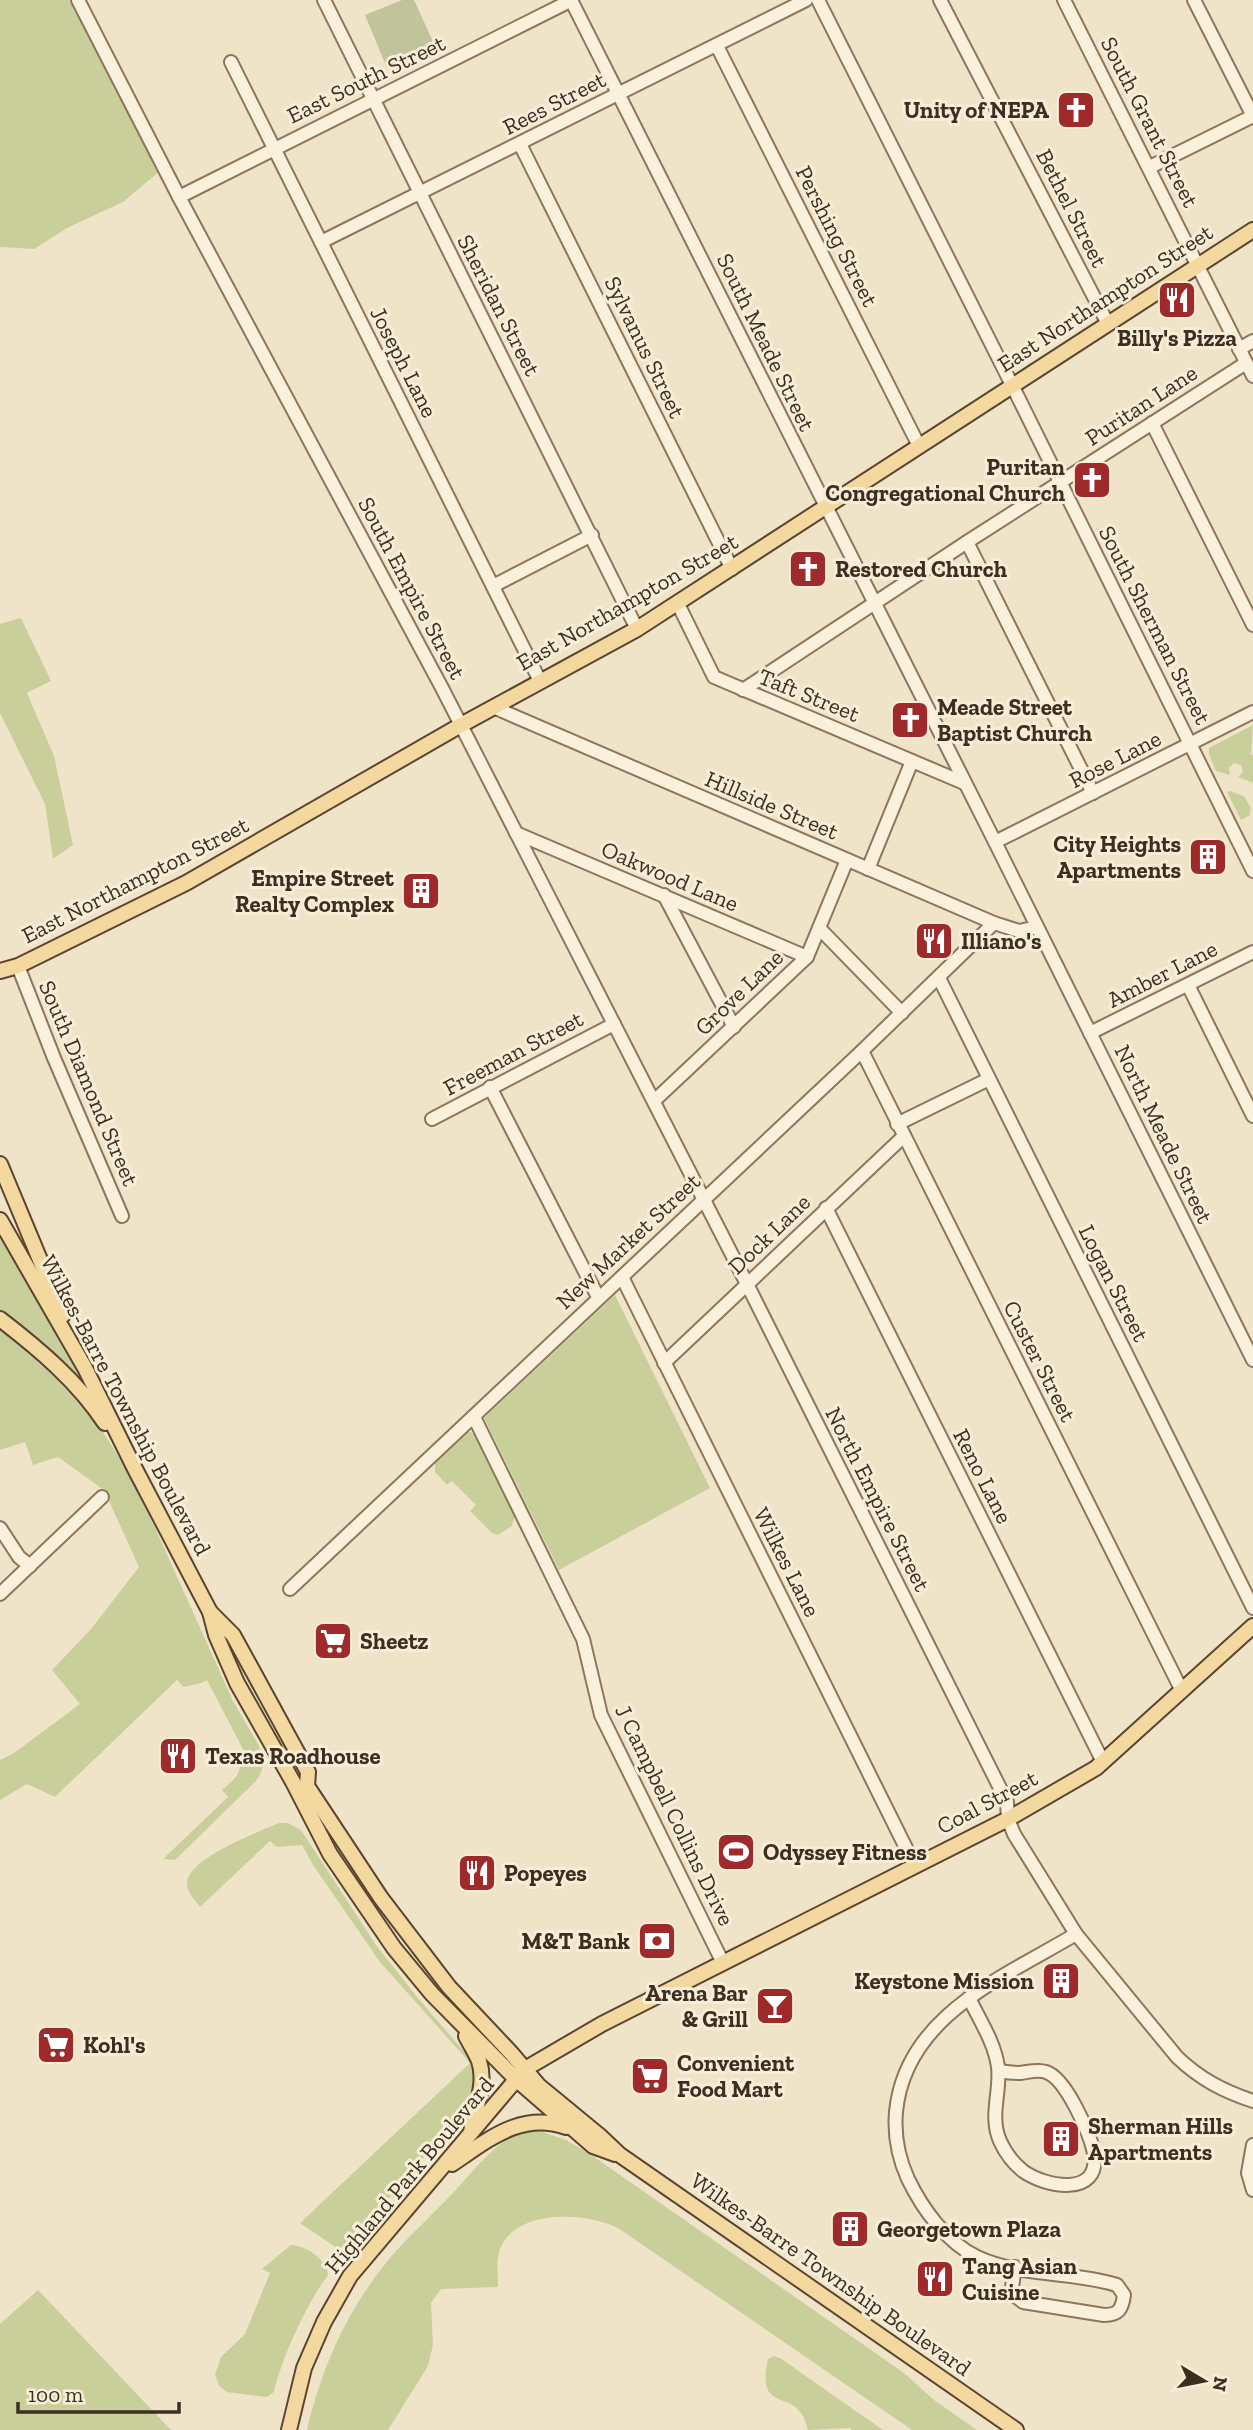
<svg xmlns="http://www.w3.org/2000/svg" width="1253" height="2430" viewBox="0 0 1253 2430" font-family="'Zilla Slab',serif">
	<style>
		.green { fill: #c9cf9b }
		.cemetery { fill: #bfc49a }
		.lines { fill: none; stroke-linecap: round; stroke-linejoin: round }
		.minor-casing { stroke: #8d765c; stroke-width: 16 }
		.major-casing { stroke: #5b4430; stroke-width: 18 }
		.minor { stroke: #faf1dc; stroke-width: 12 }
		.major { stroke: #f3d9a0; stroke-width: 14 }
		.labels { text-anchor: middle; stroke-width: 6; stroke-linejoin: round; paint-order: stroke }
		.street-label { font-size: 23px; fill: #3d2e20; stroke: #f7eed8 }
		.poi-label { font-size: 23px; font-weight: bold; fill: #3d2e20; stroke: #f7eed8; text-anchor: start }
	</style>
	<rect width="100%" height="100%" fill="#f0e4c8"/>
	<g class="green">
		<path d="M0,0H69L161,170L123,202L67,228L34,249L0,247Z"/>
		<path d="M21,618L51,681L27,693L54,756L73,845L53,859L45,804L0,713V624Z"/>
		<path d="M1253,725L1251,754L1253,755V783L1238,777L1243,772L1241,765L1234,763L1229,768L1230,775L1216,771L1209,755V748Z"/>
		<path d="M1230,791L1244,796L1251,808L1250,815L1241,820L1227,792Z"/>
		<path d="M0,1236L92,1399L56,1358L0,1310Z"/>
		<path d="M615,1295L710,1488L559,1570L484,1418Z"/>
		<path d="M0,1329L51,1374L78,1402L101,1429L122,1462L143,1501L233,1701L259,1746L264,1763L260,1775L256,1781L175,1860L163,1859L228,1797L222,1790C233,1780 245,1773 237,1757L245,1753L207,1680L201,1683L184,1687L177,1680L55,1797L27,1784L0,1800V1760L14,1753L80,1704L52,1670L91,1629L139,1567L104,1490L58,1457L33,1465L25,1442L0,1450Z"/>
		<path d="M465,1432H471L477,1437L515,1516L512,1526L498,1535L492,1533L470,1511L476,1505L452,1481L447,1485L435,1472V1460Z"/>
		<path d="M279,1823H288L301,1830L376,1945L417,1997L467,2055L475,2071L473,2094L457,2118L348,2247L337,2248L300,2223L470,2063L380,1962L313,1865L302,1845L277,1847L270,1841L200,1907C194,1899 187,1893 187,1882C189,1858 258,1832 279,1823Z"/>
		<path d="M534,2129L566,2140L590,2154L904,2373L934,2400L977,2430H912L618,2228C587,2212 516,2208 500,2249C496,2260 498,2275 498,2287L441,2289L431,2303L433,2345L428,2366L388,2430H307C323,2362 350,2304 396,2251C414,2231 434,2213 452,2194C475,2170 499,2134 534,2129Z"/>
		<path d="M291,2245C305,2245 328,2260 328,2275C307,2303 282,2357 274,2392L267,2397L227,2392L219,2386L215,2374L221,2357L245,2334L270,2273L262,2269Z"/>
		<path d="M38,2290L171,2430H0V2324Z"/>
		<path d="M774,2356L780,2358L883,2430H851V2428L808,2430C798,2383 755,2419 768,2359Z"/>
	</g>
	<path class="cemetery" d="M402,0H414L434,44L387,68L365,15Z"/>
	<g class="lines">
		<g class="minor-casing">
			<g id="minor">
				<path d="M78,0L179,197L442,688L747,1284L1007,1802L1008,1819L1014,1834L1076,1934L1177,2057C1200,2079 1223,2091 1253,2101"/>
				<path d="M324,0L637,629"/>
				<path d="M571,0L995,842L1253,1360"/>
				<path d="M818,0L1012,385L1253,871"/>
				<path d="M940,0L1108,324"/>
				<path d="M1064,0L1253,376"/>
				<path d="M717,46L919,446"/>
				<path d="M231,62L540,681"/>
				<path d="M520,144L732,569"/>
				<path d="M1150,167L1253,116L1194,0"/>
				<path d="M179,197L572,0"/>
				<path d="M321,242L806,0"/>
				<path d="M1239,349L1253,341"/>
				<path d="M1152,423L1253,625"/>
				<path d="M967,542L1093,793"/>
				<path d="M493,586L592,535"/>
				<path d="M678,604L714,677L964,783"/>
				<path d="M743,690L967,542L1246,363"/>
				<path d="M493,707L994,923L1019,931L1037,927"/>
				<path d="M516,833L807,957"/>
				<path d="M995,842L1253,712"/>
				<path d="M868,869L912,761"/>
				<path d="M664,895L734,1027"/>
				<path d="M819,928L902,1013"/>
				<path d="M18,966L54,1058L122,1216"/>
				<path d="M939,978L1253,1608"/>
				<path d="M1188,985L1253,1116"/>
				<path d="M1090,1033L1253,952"/>
				<path d="M862,1051L1181,1689"/>
				<path d="M490,1087L598,1297"/>
				<path d="M654,1101L807,957L847,860"/>
				<path d="M432,1119L614,1024"/>
				<path d="M897,1124L989,1079"/>
				<path d="M826,1208L1103,1762"/>
				<path d="M622,1277L915,1866"/>
				<path d="M664,1363L904,1136"/>
				<path d="M474,1417L583,1639L601,1715L723,1963"/>
				<path d="M0,1528L19,1557L30,1566"/>
				<path d="M290,1589L862,1051L994,923"/>
				<path d="M0,1594L102,1497"/>
				<path d="M969,1998C979,2019 995,2043 998,2067C1001,2092 989,2116 1000,2141C1005,2152 1013,2163 1023,2171C1045,2187 1101,2198 1094,2153C1090,2134 1066,2078 1046,2072C1038,2069 1029,2072 1020,2073C1013,2073 1005,2072 999,2071"/>
				<path d="M1253,2145L1248,2173L1253,2190"/>
				<path d="M1015,2267L1012,2287L1013,2294L1023,2302L1104,2315C1119,2315 1122,2309 1124,2295L1117,2285C1072,2271 1019,2277 977,2257C946,2242 922,2208 908,2179C898,2157 894,2135 896,2112C905,2016 1004,1977 1076,1934"/>
			</g>
		</g>
		<g class="major-casing">
			<g id="major">
				<path d="M0,971L18,966L186,883L461,725L637,629L1253,230"/>
				<path d="M0,1164L63,1315"/>
				<path d="M0,1220L85,1368L134,1467L210,1612L216,1635L237,1683L293,1782L330,1854L394,1948L432,1994L517,2080L593,2146L615,2154"/>
				<path d="M0,1319C39,1349 78,1382 105,1423"/>
				<path d="M210,1612L233,1635L308,1772L307,1786L381,1898L449,1987L512,2054L539,2086L601,2137L620,2155L1016,2430"/>
				<path d="M466,2036C470,2044 476,2053 479,2061C487,2085 474,2109 471,2133"/>
				<path d="M452,2164C488,2140 521,2111 566,2127"/>
				<path d="M289,2430L304,2368L324,2322L350,2276L525,2069L602,2024L1008,1819L1096,1768L1253,1626"/>
			</g>
		</g>
		<use href="#minor" class="minor"/>
		<use href="#major" class="major"/>
	</g>
	<defs>
		<g id="church-square" transform="scale(2.0125)"><rect x="-9" y="-9" width="18" height="18" rx="4" fill="#9e2a2b" stroke="#f7eed8"/><path d="M-1.2-6h2.4v3.5h3.3v2.4h-3.3V6h-2.4V-.1h-3.3v-2.4h3.3Z" fill="#fff"/></g>
		<g id="restaurant-square" transform="scale(2.0125)"><rect x="-9" y="-9" width="18" height="18" rx="4" fill="#9e2a2b" stroke="#f7eed8"/><path d="M-5-6h1v4h1v-4h1v4h1v-4h1v5L-1.5 .5V6h-2V.5L-5-1ZM5-6V6H3V1.5H1.5Q1.5-4 5-6Z" fill="#fff"/></g>
		<g id="building-square" transform="scale(2.0125)"><rect x="-9" y="-9" width="18" height="18" rx="4" fill="#9e2a2b" stroke="#f7eed8"/><path d="M-4-6H4V6H1V3H-1V6H-4ZM-2.5-4.3h1.7v1.8h-1.7ZM.8-4.3h1.7v1.8H.8ZM-2.5-1h1.7V.8h-1.7ZM.8-1h1.7V.8H.8Z" fill="#fff"/></g>
		<g id="supermarket-square" transform="scale(2.0125)"><rect x="-9" y="-9" width="18" height="18" rx="4" fill="#9e2a2b" stroke="#f7eed8"/><path d="M-6-5.5h2.5l.6 2H6L4.5 2H-2.5L-4.4-4H-6ZM-1.5 3.2a1.3 1.3 0 1 0 .1 0ZM3 3.2a1.3 1.3 0 1 0 .1 0Z" fill="#fff"/></g>
		<g id="stadium-square" transform="scale(2.0125)"><rect x="-9" y="-9" width="18" height="18" rx="4" fill="#9e2a2b" stroke="#f7eed8"/><path d="M0-5a6.5 5 0 1 0 0 10a6.5 5 0 1 0 0-10ZM-3.5-1.8h7v3.6h-7Z" fill="#fff"/></g>
		<g id="bank-square" transform="scale(2.0125)"><rect x="-9" y="-9" width="18" height="18" rx="4" fill="#9e2a2b" stroke="#f7eed8"/><path d="M-6-4H6V4H-6ZM0-2.3a2.3 2.3 0 1 0 0 4.6a2.3 2.3 0 1 0 0-4.6Z" fill="#fff"/></g>
		<g id="bar-square" transform="scale(2.0125)"><rect x="-9" y="-9" width="18" height="18" rx="4" fill="#9e2a2b" stroke="#f7eed8"/><path d="M-6-5H6L.8 .8V4.5H3.5V6h-7V4.5H-.8V.8Z" fill="#fff"/></g>
	</defs>
	<g fill-rule="evenodd">
		<use href="#church-square" x="1076" y="110"/>
		<use href="#restaurant-square" x="1177" y="300"/>
		<use href="#church-square" x="1092" y="480"/>
		<use href="#church-square" x="808" y="569"/>
		<use href="#church-square" x="910" y="720"/>
		<use href="#building-square" x="1208" y="857"/>
		<use href="#building-square" x="421" y="891"/>
		<use href="#restaurant-square" x="934" y="941"/>
		<use href="#supermarket-square" x="333" y="1641"/>
		<use href="#restaurant-square" x="178" y="1756"/>
		<use href="#stadium-square" x="736" y="1852"/>
		<use href="#restaurant-square" x="477" y="1873"/>
		<use href="#bank-square" x="657" y="1941"/>
		<use href="#building-square" x="1061" y="1981"/>
		<use href="#bar-square" x="775" y="2006"/>
		<use href="#supermarket-square" x="56" y="2045"/>
		<use href="#supermarket-square" x="650" y="2076"/>
		<use href="#building-square" x="1061" y="2139"/>
		<use href="#building-square" x="850" y="2229"/>
		<use href="#restaurant-square" x="935" y="2279"/>
	</g>
	<g class="labels">
		<g class="street-label">
			<text transform="translate(366 79) rotate(-26)" y="8">East South Street</text>
			<text transform="translate(554 103) rotate(-27)" y="8">Rees Street</text>
			<text transform="translate(1150 122) rotate(63)" y="8">South Grant Street</text>
			<text transform="translate(1072 208) rotate(63)" y="8">Bethel Street</text>
			<text transform="translate(837 236) rotate(63)" y="8">Pershing Street</text>
			<text transform="translate(1105 298) rotate(-33)" y="8">East Northampton Street</text>
			<text transform="translate(499 305) rotate(63)" y="8">Sheridan Street</text>
			<text transform="translate(766 342) rotate(64)" y="8">South Meade Street</text>
			<text transform="translate(645 347) rotate(64)" y="8">Sylvanus Street</text>
			<text transform="translate(404 362) rotate(63)" y="8">Joseph Lane</text>
			<text transform="translate(1141 405) rotate(-33)" y="8">Puritan Lane</text>
			<text transform="translate(412 588) rotate(62)" y="8">South Empire Street</text>
			<text transform="translate(627 602) rotate(-30)" y="8">East Northampton Street</text>
			<text transform="translate(1155 625) rotate(63)" y="8">South Sherman Street</text>
			<text transform="translate(809 695) rotate(22)" y="8">Taft Street</text>
			<text transform="translate(1115 759) rotate(-27)" y="8">Rose Lane</text>
			<text transform="translate(772 805) rotate(23)" y="8">Hillside Street</text>
			<text transform="translate(670 876) rotate(23)" y="8">Oakwood Lane</text>
			<text transform="translate(135 880) rotate(-27)" y="8">East Northampton Street</text>
			<text transform="translate(1162 974) rotate(-27)" y="8">Amber Lane</text>
			<text transform="translate(739 992) rotate(-44)" y="8">Grove Lane</text>
			<text transform="translate(513 1053) rotate(-28)" y="8">Freeman Street</text>
			<text transform="translate(89 1083) rotate(67)" y="8">South Diamond Street</text>
			<text transform="translate(1164 1134) rotate(64)" y="8">North Meade Street</text>
			<text transform="translate(769 1234) rotate(-44)" y="8">Dock Lane</text>
			<text transform="translate(628 1241) rotate(-43)" y="8">New Market Street</text>
			<text transform="translate(1114 1283) rotate(63)" y="8">Logan Street</text>
			<text transform="translate(1040 1361) rotate(63)" y="8">Custer Street</text>
			<text transform="translate(126 1405) rotate(62)" y="8">Wilkes-Barre Township Boulevard</text>
			<text transform="translate(983 1476) rotate(63)" y="8">Reno Lane</text>
			<text transform="translate(878 1499) rotate(63)" y="8">North Empire Street</text>
			<text transform="translate(787 1562) rotate(63)" y="8">Wilkes Lane</text>
			<text transform="translate(987 1802) rotate(-28)" y="8">Coal Street</text>
			<text transform="translate(675 1815) rotate(64)" y="8">J Campbell Collins Drive</text>
			<text transform="translate(409 2175) rotate(-50)" y="8">Highland Park Boulevard</text>
			<text transform="translate(831 2274) rotate(35)" y="8">Wilkes-Barre Township Boulevard</text>
		</g>
		<g class="poi-label">
			<text x="1049" y="118" text-anchor="end">Unity of NEPA</text>
			<text x="1177" y="346" text-anchor="middle">Billy's Pizza</text>
			<text x="1065" y="475" text-anchor="end">Puritan<tspan x="1065" dy="26">Congregational Church</tspan></text>
			<text x="835" y="577">Restored Church</text>
			<text x="937" y="715">Meade Street<tspan x="937" dy="26">Baptist Church</tspan></text>
			<text x="1181" y="852" text-anchor="end">City Heights<tspan x="1181" dy="26">Apartments</tspan></text>
			<text x="394" y="886" text-anchor="end">Empire Street<tspan x="394" dy="26">Realty Complex</tspan></text>
			<text x="961" y="949">Illiano's</text>
			<text x="360" y="1649">Sheetz</text>
			<text x="205" y="1764">Texas Roadhouse</text>
			<text x="763" y="1860">Odyssey Fitness</text>
			<text x="504" y="1881">Popeyes</text>
			<text x="630" y="1949" text-anchor="end">M&amp;T Bank</text>
			<text x="1034" y="1989" text-anchor="end">Keystone Mission</text>
			<text x="748" y="2001" text-anchor="end">Arena Bar<tspan x="748" dy="26">&amp; Grill</tspan></text>
			<text x="83" y="2053">Kohl's</text>
			<text x="677" y="2071">Convenient<tspan x="677" dy="26">Food Mart</tspan></text>
			<text x="1088" y="2134">Sherman Hills<tspan x="1088" dy="26">Apartments</tspan></text>
			<text x="877" y="2237">Georgetown Plaza</text>
			<text x="962" y="2274">Tang Asian<tspan x="962" dy="26">Cuisine</tspan></text>
		</g>
	</g>
	<g transform="translate(1204 2381) rotate(100)" stroke="#f7eed8" stroke-width="5" paint-order="stroke">
	<path d="M0-5L12 26L0 18L-12 26Z" fill="#3d2e20"/>
	<text y="-10" font-size="19" font-weight="bold" text-anchor="middle" fill="#3d2e20">N</text>
	</g>
	<path d="M18 2402v10h161v-10" fill="none" stroke="#3d2e20" stroke-width="3.5"/>
	<text x="28" y="2402" font-size="21" fill="#3d2e20" stroke="#f7eed8" stroke-width="5" paint-order="stroke">100 m</text>
</svg>
